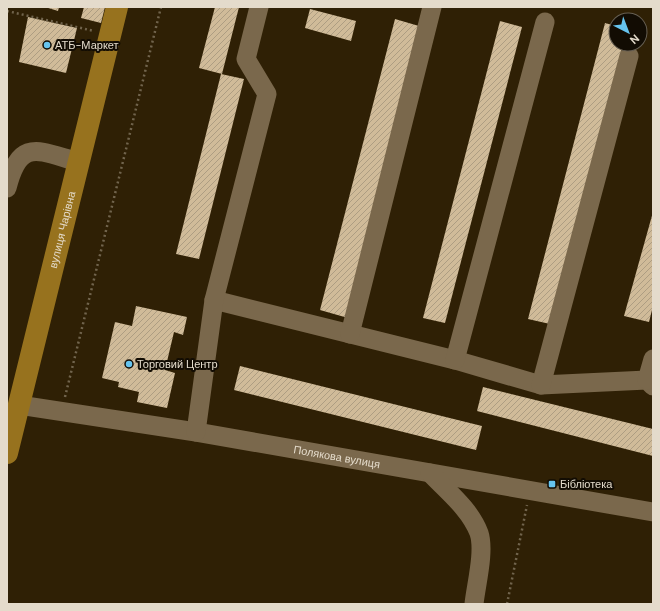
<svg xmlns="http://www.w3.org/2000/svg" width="660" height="611" viewBox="0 0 660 611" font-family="'DM Sans',sans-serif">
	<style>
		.building { fill: url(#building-hatch) }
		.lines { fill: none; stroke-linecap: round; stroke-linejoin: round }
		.path { stroke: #71644d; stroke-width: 2.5; stroke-dasharray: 2 3; stroke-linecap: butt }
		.minor { stroke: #7a684c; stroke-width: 19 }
		.major { stroke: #97721e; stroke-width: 22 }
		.poi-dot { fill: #66c4ef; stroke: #120c03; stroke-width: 1.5 }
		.labels { text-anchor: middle; stroke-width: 4; stroke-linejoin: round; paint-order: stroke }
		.poi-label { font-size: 11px; fill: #e4dbcb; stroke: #120c03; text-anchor: start }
		.street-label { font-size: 11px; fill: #e4dbcb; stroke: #120c03 }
	</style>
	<defs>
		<pattern id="building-hatch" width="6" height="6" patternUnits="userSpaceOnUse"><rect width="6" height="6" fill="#d0bb99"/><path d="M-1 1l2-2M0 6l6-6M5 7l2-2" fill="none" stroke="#ad9d82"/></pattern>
	</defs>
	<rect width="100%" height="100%" fill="#2f2005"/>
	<g class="building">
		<path d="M45,7H59L58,11Z"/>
		<path d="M84,7H105L101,23L81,18Z"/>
		<path d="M215,7H239L222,74L199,68Z"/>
		<path d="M310,9L356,21L351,41L305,28Z"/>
		<path d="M28,17L77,28L66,73L19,62Z"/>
		<path d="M395,19L419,26L348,318L320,310Z"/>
		<path d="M500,21L522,27L445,323L423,318Z"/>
		<path d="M605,23L616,26V44H623L550,324L528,319Z"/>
		<path d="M221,74L244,79L199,259L176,254Z"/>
		<path d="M653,212V306L649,322L624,316Z"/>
		<path d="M136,306L187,317L183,335L174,332L165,370L175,373L167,408L137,402L139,392L118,387L119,382L102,378L115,322L132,326Z"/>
		<path d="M240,366L482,426L476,450L234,390Z"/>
		<path d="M483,387L653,429V456L477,411Z"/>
	</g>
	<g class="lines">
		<g class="path">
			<path d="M7,11L94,31"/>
			<path d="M65,397L161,7"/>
			<path d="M507,604L527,505"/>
		</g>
		<g class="minor">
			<path d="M7,188C20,137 38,151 79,162"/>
			<path d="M214,300L455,360L541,385L647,380L653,386"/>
			<path d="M350,334L432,7"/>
			<path d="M455,360L545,22"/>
			<path d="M647,380L653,359"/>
			<path d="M541,385L629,56"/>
			<path id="s1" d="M19,405L196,432L653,512"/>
			<path d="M196,432L214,300L267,94L246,59L259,7"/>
			<path d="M430,473C447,491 470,509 479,533C485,551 476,585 474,604"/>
		</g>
		<path class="major" id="s2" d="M7,453L117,7"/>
	</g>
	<g class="poi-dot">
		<circle cx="47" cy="45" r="4"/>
		<circle cx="129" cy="364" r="4"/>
		<rect x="548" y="480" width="8" height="8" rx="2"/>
	</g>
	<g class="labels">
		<g class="poi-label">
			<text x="55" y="49">АТБ-Маркет</text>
			<text x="137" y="368">Торговий Центр</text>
			<text x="560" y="488">Бібліотека</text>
		</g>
		<g class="street-label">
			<text dy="4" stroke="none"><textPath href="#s2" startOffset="230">вулиця Чарівна</textPath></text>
			<text dy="4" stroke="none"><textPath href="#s1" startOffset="322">Полякова вулиця</textPath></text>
		</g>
	</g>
	<rect width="660" height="611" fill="none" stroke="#e4dbcb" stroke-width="16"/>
	<g transform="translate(628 32) rotate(138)"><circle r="19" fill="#120c03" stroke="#665f53"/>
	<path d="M0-3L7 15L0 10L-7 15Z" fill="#66c4ef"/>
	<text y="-6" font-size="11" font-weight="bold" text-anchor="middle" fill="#e4dbcb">N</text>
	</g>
</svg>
